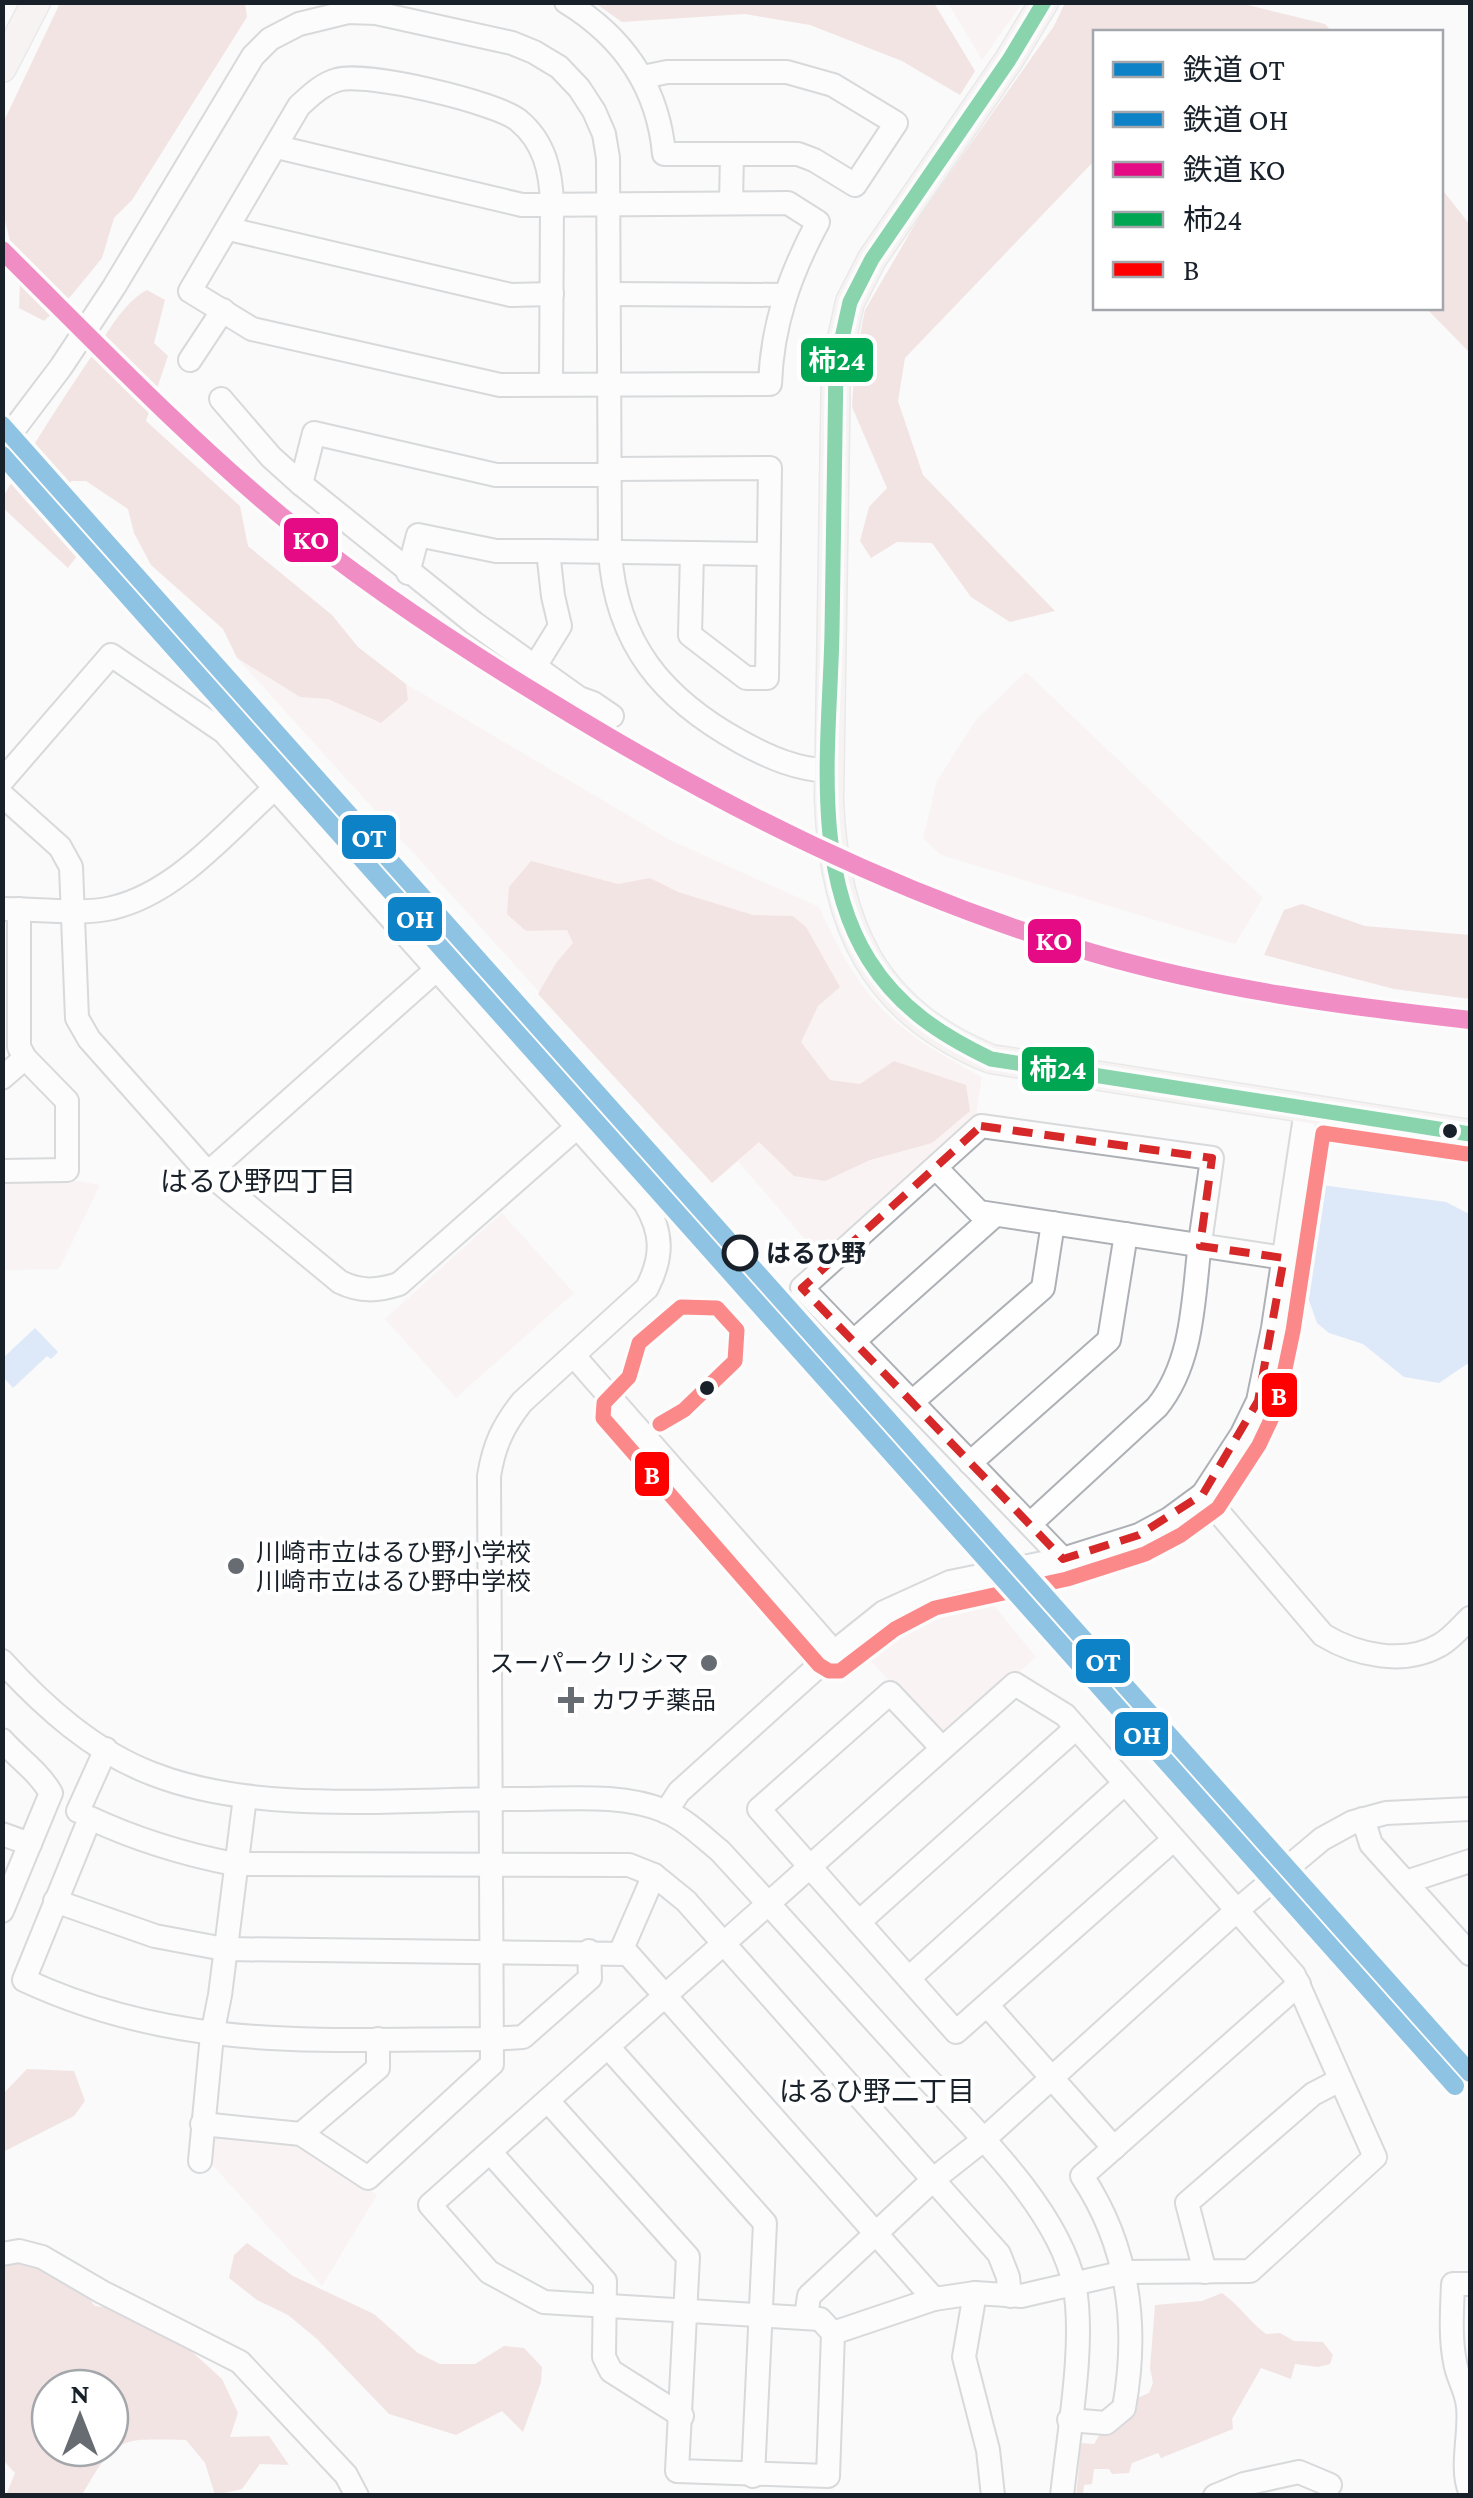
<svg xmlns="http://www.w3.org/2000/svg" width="1473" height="2498" viewBox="0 0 1473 2498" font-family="'Crimson Pro','Noto Sans JP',serif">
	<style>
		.green { fill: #fbeaea }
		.forest { fill: #ecc9cb; fill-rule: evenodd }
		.water { fill: #bbd5f5 }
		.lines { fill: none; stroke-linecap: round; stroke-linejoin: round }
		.minor-casing { stroke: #adb1b6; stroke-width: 26 }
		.major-casing { stroke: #d4d5d7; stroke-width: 31 }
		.minor { stroke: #fefefe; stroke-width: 22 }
		.major { stroke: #f3ebec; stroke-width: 28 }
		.bus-1-casing { stroke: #fff; stroke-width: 22 }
		.bus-2-casing { stroke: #fff; stroke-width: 22 }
		.bus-1 { stroke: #00a651; stroke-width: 15 }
		.bus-2 { stroke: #f00; stroke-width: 15 }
		.rail-1-casing { stroke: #fff; stroke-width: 25 }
		.rail-2-casing { stroke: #fff; stroke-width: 25 }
		.rail-3-casing { stroke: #fff; stroke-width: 25 }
		.rail-1 { stroke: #0d82c7; stroke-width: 18 }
		.rail-2 { stroke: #0d82c7; stroke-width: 18 }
		.rail-3 { stroke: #e50b84; stroke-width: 18 }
		.marked { fill: none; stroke: #d62828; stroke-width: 8; stroke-dasharray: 20 12; stroke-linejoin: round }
		.bus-dot { fill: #18202a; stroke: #fff; stroke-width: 4 }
		.stop-dot { fill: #fff; stroke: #18202a; stroke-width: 5 }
		.poi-dot { fill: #676c73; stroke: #fff; stroke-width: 4 }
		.labels { text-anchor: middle; stroke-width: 8; stroke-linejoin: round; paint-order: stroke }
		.stop-label { font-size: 25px; font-weight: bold; fill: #18202a; stroke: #fff; text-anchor: start }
		.poi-label { font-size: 25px; fill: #18202a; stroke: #fff; text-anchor: start }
		.neighbourhood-label { font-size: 28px; fill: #18202a; stroke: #fff }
		.line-badge { stroke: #fff; stroke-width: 4 }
		.badge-label { font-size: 28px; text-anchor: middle; font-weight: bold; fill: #fff }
	</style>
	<rect width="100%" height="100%" fill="#fafafa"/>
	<g class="green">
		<path d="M948,3H1022L982,60Z"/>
		<path d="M237,658L300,697L328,699L381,723L408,700L406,684L670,840L819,907C862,1001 891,1029 982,1077L975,1121L821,1258L738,1161L712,1183Z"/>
		<path d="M1026,672L1263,898L1235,944L941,855L923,838L937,781L976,720Z"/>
		<path d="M3,1178L65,1179L100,1185L59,1269L3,1270Z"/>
		<path d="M502,1213L574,1293L456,1398L385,1319Z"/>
		<path d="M986,1596L1036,1657L947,1737L939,1736L864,1653C903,1625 940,1608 986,1596Z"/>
		<path d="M210,2132L291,2141L377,2195L322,2286L207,2159Z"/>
	</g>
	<g class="forest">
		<path d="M60,3H245L247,17L132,200L114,218L102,258L71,296L44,321L19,308L20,280L3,213V123Z"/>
		<path d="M595,3H934L975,71L960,95L902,61L810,25L745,14L622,22Z"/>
		<path d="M1065,3H1240L1325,24L1332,32H1096L1095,160L905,358L898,401L923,475L1055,611L1010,622L971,597L932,543L897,542L871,558L860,541L869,507L887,488L852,407L855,360L865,310L921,214L1054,26Z"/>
		<path d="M1441,188L1470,225V353L1426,308H1440Z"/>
		<path d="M147,290L165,300L154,343L168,356L146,421L240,506L248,546L332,615L358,647L406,684L408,700L381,723L328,699L300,697L237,658L223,629L151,565L134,533L128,509L86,481H72L42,507L83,548L68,568L3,508V497C31,448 61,401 93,354C109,331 123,303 147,290Z"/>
		<path d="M531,861L618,884L650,878L678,892L753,915L793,916L806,927L840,987L818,1006L801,1042L830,1080L860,1084L894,1061L966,1085L970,1111L932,1143L870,1160L825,1181L794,1176L759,1142L712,1183L538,994L556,963L573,943L567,930L526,931L507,914L509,887Z"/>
		<path d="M1302,904L1365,926L1470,935V999L1394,989L1264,955L1284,910Z"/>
		<path d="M27,2069L74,2071L85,2101L74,2116L3,2152V2094Z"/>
		<path d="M247,2243L293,2276L374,2314L418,2353L440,2364H475L504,2346L524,2348L542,2367L541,2382L523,2432L502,2411L456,2435L389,2414L317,2339L288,2315L257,2300L229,2278L234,2255Z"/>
		<path d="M56,2257L95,2306L148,2312L222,2379L238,2413L230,2437L269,2436L289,2465L260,2464L242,2489L215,2495L205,2463L186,2440C118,2439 117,2435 82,2495H6L15,2473L3,2460L2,2265ZM50,2388H110V2448H50Z"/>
		<path d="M1222,2293C1239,2305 1248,2320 1266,2334L1280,2333L1294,2341L1323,2342L1333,2355L1330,2364L1318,2367L1295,2364L1291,2379L1261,2368L1232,2419L1233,2429L1161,2458L1158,2453L1132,2463L1129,2473L1112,2474L1109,2469H1094L1092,2484L1084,2485L1083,2495L1076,2496L1081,2443L1094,2444L1101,2432C1124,2430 1133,2420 1137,2398L1149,2393L1153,2383L1150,2368L1155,2305L1202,2301Z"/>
	</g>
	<g class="water">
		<path d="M1322,1185L1446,1202L1469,1214L1470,1362L1439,1383L1404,1377L1363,1344L1329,1333L1317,1323L1307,1295Z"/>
		<path d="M35,1328L58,1352L51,1359L47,1356L13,1388L3,1377V1358Z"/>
	</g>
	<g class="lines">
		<g class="minor-casing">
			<g id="minor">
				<path d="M566,2C623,37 658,87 664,154H798L814,160L855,185L896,123L833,85L787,72H667L643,77"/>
				<path d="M277,147L522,205L788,203L818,222C790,274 772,325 770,384L500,385L252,329L190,291L299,106C310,96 322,84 337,80C365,71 495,102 518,120C545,142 551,172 552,204L551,385"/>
				<path d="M731,203L732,155"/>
				<path d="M229,229L511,295L552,294"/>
				<path d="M609,294L785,295"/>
				<path d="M190,360L223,310"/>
				<path d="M221,399L271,457L301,484"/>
				<path d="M2,445L61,367L114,287L253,56L270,39L299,24L348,12L376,13L512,43L534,52L559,67L579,88L594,111L604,134L608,158L610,552C616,644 663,699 741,742C770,758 796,769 829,771"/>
				<path d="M610,469L770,468L767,678H746L690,635L692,553"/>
				<path d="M610,475H496L314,433L301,484L474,623L579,698L593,703L612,716"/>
				<path d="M408,573L418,535L496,551H548"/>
				<path d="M534,668L560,626L553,596L548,551L768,554"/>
				<path d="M2,781L111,655L224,732L275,788"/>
				<path d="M2,795L60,847L71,867L77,1018L89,1039L208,1173L340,1282C361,1292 377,1291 399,1284L576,1128"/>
				<path d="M2,909C33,909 85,915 112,908C177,893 228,830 275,788L645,1203C663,1233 663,1257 647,1288L522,1402C503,1426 494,1445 489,1476L492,2064L368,2178L301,2134L202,2124"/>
				<path d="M2,1078L25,1058"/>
				<path d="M936,1168L979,1212L1284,1258"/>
				<path d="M2,1171L67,1170V1101L25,1058L19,1047V909"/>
				<path d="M208,1173L437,969"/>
				<path d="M854,1341L995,1215"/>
				<path d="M574,1356L834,1652"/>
				<path d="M912,1402L1043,1288L1053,1223"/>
				<path d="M970,1463L1109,1340L1126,1234"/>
				<path d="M1203,1494L1323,1635C1356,1655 1404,1666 1440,1645C1451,1639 1461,1627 1470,1618"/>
				<path d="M1030,1524L1157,1407C1192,1364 1193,1305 1199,1251C1203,1220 1208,1189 1212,1158L981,1126L802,1288L1063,1559"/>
				<path d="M2,1661C44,1707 94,1752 153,1774C260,1816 408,1798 522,1799C569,1799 621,1793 665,1811C686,1820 703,1837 720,1851C784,1920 846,1990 909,2059C963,2119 1057,2204 1074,2284C1086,2340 1068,2436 1062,2496"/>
				<path d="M2,1740C19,1759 38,1771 51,1793L2,1911"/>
				<path d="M942,1748L890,1693L759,1809L956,2032L1173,1840"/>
				<path d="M78,1811L106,1749"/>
				<path d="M666,1812L679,1792L834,1652L884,1612L950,1582L1063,1559L1139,1535L1169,1519L1203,1494L1242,1434L1258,1401L1273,1328L1306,1110"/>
				<path d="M1363,1819L1371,1844L1470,1954"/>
				<path d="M2,1834L30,1844"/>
				<path d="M1406,1882L1470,1861"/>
				<path d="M55,1901L155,1936L224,1949L628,1954L934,2299"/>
				<path d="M859,1922L1075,1729"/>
				<path d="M589,1951L590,1978L523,2037L491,2039C324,2039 181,2053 24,1980L90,1818C137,1840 183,1854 234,1864L629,1865L654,1875L686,1901L999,2254L1008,2277L1010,2296"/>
				<path d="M621,1951L654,1875"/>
				<path d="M909,1978L1124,1784"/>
				<path d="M988,2006L1114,2148"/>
				<path d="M609,2048L765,2223L753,2476"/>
				<path d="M548,2101L688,2257L677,2471L828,2476L833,2333L820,2319L544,2302L489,2272L430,2205L1015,1684L1065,1715L1294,1975L1375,2157L1250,2271L1125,2272L1021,2296L975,2293L934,2299L833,2333"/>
				<path d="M301,2134L378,2068V2039"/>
				<path d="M491,2153L605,2281L604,2357L611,2371L682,2416"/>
				<path d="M200,2161L212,2035L220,1995L245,1797"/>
				<path d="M2,2254L19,2251L42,2257L102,2292L240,2362L346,2475L357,2496"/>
				<path d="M1205,2272L1187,2203L1313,2094L1340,2080"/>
				<path d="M1470,2284H1453C1452,2310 1450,2337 1455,2362C1457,2377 1467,2391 1468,2407C1471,2432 1460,2469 1470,2491"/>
				<path d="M975,2293L964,2357L988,2450L993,2496"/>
				<path d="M806,2317L809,2296L935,2178L982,2141L1235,1912L1322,1839L1353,1822L1386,1813L1470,1809"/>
				<path d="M1069,2420L1106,2423L1124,2408C1139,2325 1129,2247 1082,2176L1299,1984"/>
				<path d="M1215,2496L1244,2484L1299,2472L1330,2485"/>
			</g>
		</g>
		<g class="major-casing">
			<g id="major">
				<path d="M1044,2L1009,60L872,259L850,302L836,365L829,800C834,923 872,1011 991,1059L1470,1134"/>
				<path d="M2,68L36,2"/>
			</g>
		</g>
		<use href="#minor" class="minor"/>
		<use href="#major" class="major"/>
		<g class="bus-1-casing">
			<path id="bus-1" d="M1044,2L1009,60L872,259L850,302L836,365C835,454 833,543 832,632C830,737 810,866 869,960C899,1008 941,1035 991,1059L1470,1134"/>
		</g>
		<g class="bus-2-casing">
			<path id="bus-2" d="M660,1424L684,1410L735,1361L737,1330L717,1308L681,1307L639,1343L629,1377L604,1403L603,1418L819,1665L829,1671H840L895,1629L935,1608L1067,1579L1145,1554L1181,1535L1218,1508L1259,1445L1277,1407L1293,1331L1323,1133L1467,1154"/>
		</g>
		<use href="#bus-1" class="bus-1"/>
		<use href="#bus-2" class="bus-2"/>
		<g class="rail-1-casing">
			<path id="rail-1" d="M2,425L1470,2073"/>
		</g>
		<g class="rail-2-casing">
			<path id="rail-2" d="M2,455L1455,2086"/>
		</g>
		<g class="rail-3-casing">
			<path id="rail-3" d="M2,250C93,340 182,433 280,515C363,583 454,643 546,699C718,805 898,896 1093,953C1216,989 1343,1006 1470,1020"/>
		</g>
		<use href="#rail-1" class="rail-1"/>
		<use href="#rail-2" class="rail-2"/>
		<use href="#rail-3" class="rail-3"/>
	</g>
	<path d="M0 0H1473V2498H0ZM981,1126L1212,1158L1200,1246L1284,1258L1258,1401L1203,1494L1139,1535L1063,1559L802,1288Z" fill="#fafafa" fill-opacity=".55" fill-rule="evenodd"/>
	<path class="marked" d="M981,1126L1212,1158L1200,1246L1284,1258L1258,1401L1203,1494L1139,1535L1063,1559L802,1288Z"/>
	<g class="bus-dot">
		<circle cx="1450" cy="1131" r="9"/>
		<circle cx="707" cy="1388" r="9"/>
	</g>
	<circle class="stop-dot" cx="740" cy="1253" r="16"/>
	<g class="poi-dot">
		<circle cx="236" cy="1566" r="10"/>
		<circle cx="709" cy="1663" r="10"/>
		<path d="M566 1685h10v10h10v10h-10v10h-10v-10h-10v-10h10z"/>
	</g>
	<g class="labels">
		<g class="stop-label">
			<text x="766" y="1262">はるひ野</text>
		</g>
		<g class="poi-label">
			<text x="256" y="1561">川崎市立はるひ野小学校<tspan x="256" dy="29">川崎市立はるひ野中学校</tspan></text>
			<text x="689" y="1672" text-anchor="end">スーパークリシマ</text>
			<text x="591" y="1709">カワチ薬品</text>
		</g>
		<g class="neighbourhood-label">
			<text x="258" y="1191">はるひ野四丁目</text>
			<text x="877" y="2101">はるひ野二丁目</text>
		</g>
	</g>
	<g class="line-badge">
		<rect x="799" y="336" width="76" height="48" rx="10" fill="#00a651"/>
		<rect x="282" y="516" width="58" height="48" rx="10" fill="#e50b84"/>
		<rect x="340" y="813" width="58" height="48" rx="10" fill="#0d82c7"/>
		<rect x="386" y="895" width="58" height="48" rx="10" fill="#0d82c7"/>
		<rect x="1026" y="917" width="57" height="48" rx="10" fill="#e50b84"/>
		<rect x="1020" y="1045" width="76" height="48" rx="10" fill="#00a651"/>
		<rect x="1260" y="1371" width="39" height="48" rx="10" fill="#f00"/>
		<rect x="633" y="1450" width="38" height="48" rx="10" fill="#f00"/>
		<rect x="1074" y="1637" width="58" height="48" rx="10" fill="#0d82c7"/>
		<rect x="1113" y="1710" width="57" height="48" rx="10" fill="#0d82c7"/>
	</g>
	<g class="badge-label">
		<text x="837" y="370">柿24</text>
		<text x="311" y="549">KO</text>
		<text x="369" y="847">OT</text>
		<text x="415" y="928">OH</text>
		<text x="1054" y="950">KO</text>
		<text x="1058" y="1079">柿24</text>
		<text x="1279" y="1405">B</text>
		<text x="652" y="1484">B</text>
		<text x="1103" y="1671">OT</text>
		<text x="1142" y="1744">OH</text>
	</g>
	<rect width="1473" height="2498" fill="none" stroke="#18202a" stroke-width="10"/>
	<rect x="1093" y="30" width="350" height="280" fill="#ffffff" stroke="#a3a6aa" stroke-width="2.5"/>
	<rect x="1113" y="62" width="50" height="15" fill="#0d82c7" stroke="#a3a6aa" stroke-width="2.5"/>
	<text x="1183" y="80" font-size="30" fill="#18202a">鉄道 OT</text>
	<rect x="1113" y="112" width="50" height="15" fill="#0d82c7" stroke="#a3a6aa" stroke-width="2.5"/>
	<text x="1183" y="130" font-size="30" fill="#18202a">鉄道 OH</text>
	<rect x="1113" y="162" width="50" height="15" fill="#e50b84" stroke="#a3a6aa" stroke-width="2.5"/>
	<text x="1183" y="180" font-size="30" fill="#18202a">鉄道 KO</text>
	<rect x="1113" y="212" width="50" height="15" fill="#00a651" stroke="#a3a6aa" stroke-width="2.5"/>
	<text x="1183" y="230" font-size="30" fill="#18202a">柿24</text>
	<rect x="1113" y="262" width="50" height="15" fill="#ff0000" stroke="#a3a6aa" stroke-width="2.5"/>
	<text x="1183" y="280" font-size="30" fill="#18202a">B</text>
	<g transform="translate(80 2418)"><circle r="48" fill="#ffffff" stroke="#a3a6aa" stroke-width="2.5"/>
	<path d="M0-8L18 38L0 25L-18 38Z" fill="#676c73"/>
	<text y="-15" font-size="28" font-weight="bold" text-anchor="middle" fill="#18202a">N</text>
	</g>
</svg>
